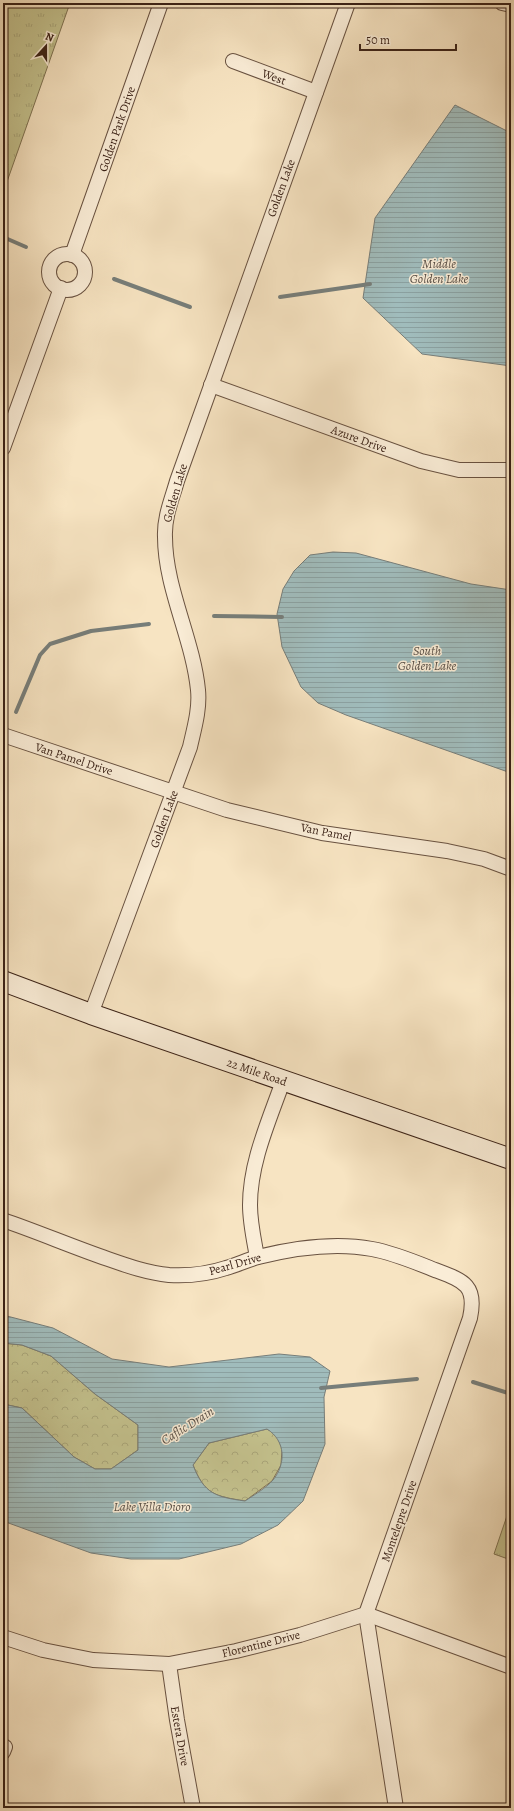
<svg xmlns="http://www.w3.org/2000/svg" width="514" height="1811" viewBox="0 0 514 1811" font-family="Alegreya,serif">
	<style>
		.grass { fill: url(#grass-tufts); stroke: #7f7252 }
		.forest { fill: url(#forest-crowns); stroke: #7f7252 }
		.water { fill: url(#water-rules); stroke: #777e7a; fill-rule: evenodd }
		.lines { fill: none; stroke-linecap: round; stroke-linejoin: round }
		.stream { stroke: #777e7a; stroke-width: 4 }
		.street-casing { stroke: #695241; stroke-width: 16 }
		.secondary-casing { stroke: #3a2116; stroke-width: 22 }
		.street { stroke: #faedd7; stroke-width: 14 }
		.secondary { stroke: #faedd7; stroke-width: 20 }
		.labels { text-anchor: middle; stroke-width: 3; stroke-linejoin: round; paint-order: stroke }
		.street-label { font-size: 12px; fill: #3a2116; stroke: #faedd7 }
		.water-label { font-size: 13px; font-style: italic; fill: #595048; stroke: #faedd7 }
	</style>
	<defs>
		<pattern id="grass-tufts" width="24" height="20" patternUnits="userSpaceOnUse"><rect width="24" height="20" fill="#c4c28e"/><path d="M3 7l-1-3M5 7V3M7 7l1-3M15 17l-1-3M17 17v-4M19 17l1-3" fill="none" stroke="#a9a67a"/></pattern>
		<pattern id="forest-crowns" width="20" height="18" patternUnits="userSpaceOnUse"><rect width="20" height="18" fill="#c4c28e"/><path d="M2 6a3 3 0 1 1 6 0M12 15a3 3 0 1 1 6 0" fill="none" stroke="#a9a67a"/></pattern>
		<pattern id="water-rules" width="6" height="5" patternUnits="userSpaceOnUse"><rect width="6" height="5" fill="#a0bcbc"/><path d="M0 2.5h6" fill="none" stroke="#8ba1a1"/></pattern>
	</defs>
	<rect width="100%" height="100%" fill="#f7e4c2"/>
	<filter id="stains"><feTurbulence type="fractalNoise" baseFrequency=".005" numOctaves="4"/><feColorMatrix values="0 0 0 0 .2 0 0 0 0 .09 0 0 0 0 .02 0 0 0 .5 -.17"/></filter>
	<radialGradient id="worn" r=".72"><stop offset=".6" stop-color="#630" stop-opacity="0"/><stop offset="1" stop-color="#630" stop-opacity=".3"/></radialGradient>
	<g class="grass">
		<path d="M3,3H70L3,193Z"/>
		<path d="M511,1504V1560L494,1554Z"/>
	</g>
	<g class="forest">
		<path d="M3,1343L22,1345L51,1356L95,1394L138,1425V1450L111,1469H95L74,1457L22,1408L3,1404Z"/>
		<path d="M267,1429L277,1435L282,1449L281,1465L272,1481L245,1501C215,1496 205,1495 193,1465L209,1443Z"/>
	</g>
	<g class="water">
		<path d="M455,105L511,133V366L422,354L363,298L375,218Z"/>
		<path d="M333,552L356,553L471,584L511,590V773L346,715L318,703L301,687L282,647L277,614L283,589L294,571L310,555Z"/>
		<path d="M3,1315L53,1328L112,1359L169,1367L279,1354L310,1357L330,1371L324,1397L325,1444L303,1501L278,1525L241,1544L179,1559H131L91,1553L3,1521V1404L22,1408L74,1457L95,1469H111L138,1450V1425L95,1394L51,1356L22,1345L3,1343ZM267,1429C286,1441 286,1464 273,1480C266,1488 254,1495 245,1501C216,1497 204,1494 193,1465L209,1443Z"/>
	</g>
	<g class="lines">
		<g class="stream">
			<path d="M3,237L26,247"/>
			<path d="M114,279L190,307"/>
			<path d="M280,297L370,284"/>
			<path d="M214,616L282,617"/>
			<path d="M16,712L40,655L50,644L91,631L149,624"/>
			<path d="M473,1382L511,1394"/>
			<path d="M321,1388L417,1379"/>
		</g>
		<g class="street-casing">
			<g id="street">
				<path d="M502,3L511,5"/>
				<path d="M233,61L316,92"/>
				<circle cx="67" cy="272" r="18"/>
				<path d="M72,255L161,3"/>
				<path d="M211,385L421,461L459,470H511"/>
				<path d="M3,448L61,288"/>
				<path d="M3,735L227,810L322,833L447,851L484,859L511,869"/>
				<path d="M91,1014L190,747C194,729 200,709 198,690C193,639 165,588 165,537C164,517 172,499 177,481L348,3"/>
				<path d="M3,1220C38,1232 73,1247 108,1259C128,1266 148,1273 169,1275C188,1276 208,1274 226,1268C237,1265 247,1260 258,1257C294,1248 335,1242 372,1249C394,1253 415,1262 435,1270C464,1281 477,1285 470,1318L366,1614L396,1808"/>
				<path d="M257,1257C254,1240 250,1223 250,1205C250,1162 269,1121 283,1081"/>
				<path d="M3,1637L43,1650L93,1660L169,1664L236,1651L300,1635L366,1614L511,1667"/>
				<path d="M169,1664L177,1720L193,1808"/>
				<path d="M3,1746L5,1747L3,1752"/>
			</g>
		</g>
		<g class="secondary-casing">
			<path id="secondary" d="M3,981L91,1014L511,1159"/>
		</g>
		<use href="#street" class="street"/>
		<use href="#secondary" class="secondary"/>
	</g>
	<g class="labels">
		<g class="street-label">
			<text transform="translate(274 77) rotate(20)" y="4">West</text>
			<text transform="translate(117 129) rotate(-71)" y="4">Golden Park Drive</text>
			<text transform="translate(281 188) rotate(-70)" y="4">Golden Lake</text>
			<text transform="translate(359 439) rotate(20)" y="4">Azure Drive</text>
			<text transform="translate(175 493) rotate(-74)" y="4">Golden Lake</text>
			<text transform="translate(74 759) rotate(18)" y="4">Van Pamel Drive</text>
			<text transform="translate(164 819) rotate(-70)" y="4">Golden Lake</text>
			<text transform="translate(326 832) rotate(11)" y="4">Van Pamel</text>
			<text transform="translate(257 1072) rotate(19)" y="4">22 Mile Road</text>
			<text transform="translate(235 1264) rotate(-16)" y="4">Pearl Drive</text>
			<text transform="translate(399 1521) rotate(-71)" y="4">Montelepre Drive</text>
			<text transform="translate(261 1644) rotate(-14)" y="4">Florentine Drive</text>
			<text transform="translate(180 1736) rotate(80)" y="4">Estera Drive</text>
		</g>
		<g class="water-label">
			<text x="439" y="268">Middle<tspan x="439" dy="15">Golden Lake</tspan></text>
			<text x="427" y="655">South<tspan x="427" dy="15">Golden Lake</tspan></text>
			<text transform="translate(187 1425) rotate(-32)" y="5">Caflic Drain</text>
			<text x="152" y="1511">Lake Villa Dioro</text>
		</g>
	</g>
	<rect width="514" height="1811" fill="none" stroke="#f7e4c2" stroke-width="16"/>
	<rect x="4" y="4" width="506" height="1803" fill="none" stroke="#3a2116" stroke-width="2"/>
	<rect x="8" y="8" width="498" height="1795" fill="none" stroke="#3a2116"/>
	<g transform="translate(46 46) rotate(21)" stroke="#faedd7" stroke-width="3" paint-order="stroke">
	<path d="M0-3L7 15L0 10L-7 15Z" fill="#3a2116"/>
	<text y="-6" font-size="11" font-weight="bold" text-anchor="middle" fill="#3a2116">N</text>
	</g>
	<path d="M360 44v6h96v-6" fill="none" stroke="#3a2116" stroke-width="2"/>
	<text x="366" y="44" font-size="12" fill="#3a2116" stroke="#faedd7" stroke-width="3" paint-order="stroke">50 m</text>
	<rect width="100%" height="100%" filter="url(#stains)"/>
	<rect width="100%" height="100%" fill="url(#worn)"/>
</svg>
